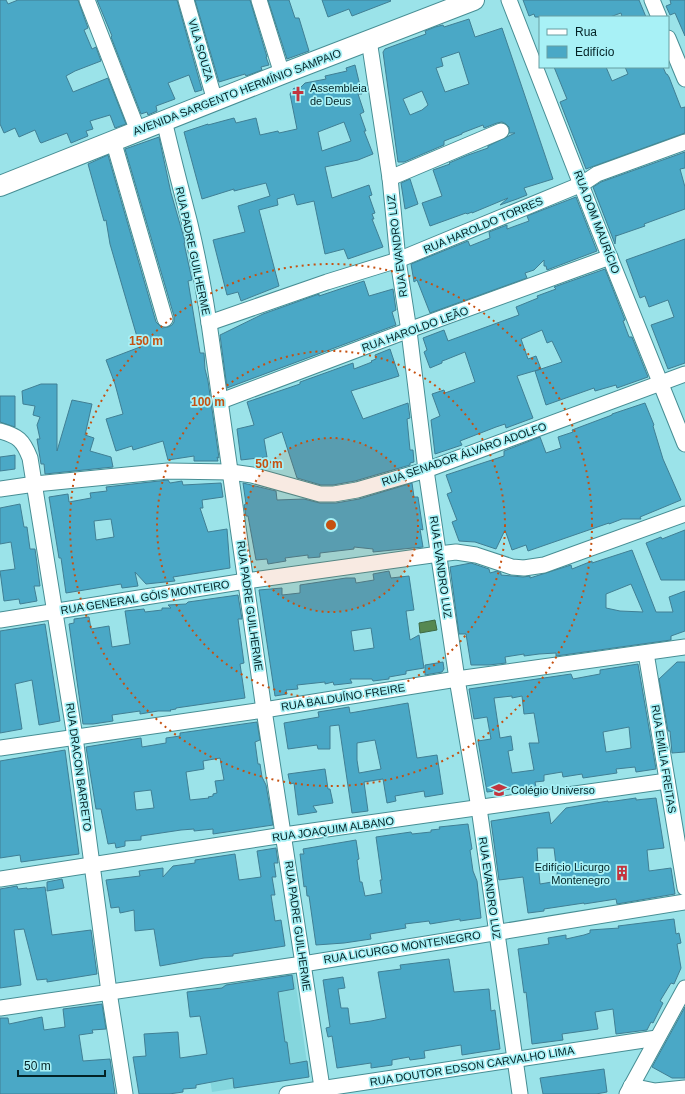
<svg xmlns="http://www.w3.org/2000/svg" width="685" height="1094" viewBox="0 0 685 1094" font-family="Helvetica,sans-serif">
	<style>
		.built { fill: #84d6dd }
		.water { fill: #568851; stroke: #3d6944 }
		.building { fill: #4aa8c6; stroke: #407f94; fill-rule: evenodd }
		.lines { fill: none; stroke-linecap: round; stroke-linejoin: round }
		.minor-casing { stroke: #478e94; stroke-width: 17 }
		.major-casing { stroke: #478e94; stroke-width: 22 }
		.minor { stroke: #fff; stroke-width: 15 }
		.major { stroke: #fff; stroke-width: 20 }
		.ring { fill: none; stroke: #c65110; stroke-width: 2; stroke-dasharray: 2 4 }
		.labels { text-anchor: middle; stroke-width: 3.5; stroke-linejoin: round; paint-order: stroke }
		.street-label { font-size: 11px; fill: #032225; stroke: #a8f1f6 }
		.poi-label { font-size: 11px; fill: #032225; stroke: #a8f1f6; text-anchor: start }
		.centre { fill: #c65110; stroke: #a8f1f6; stroke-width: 2 }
		.ring-label { font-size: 12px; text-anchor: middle; font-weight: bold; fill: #c65110; stroke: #a8f1f6; stroke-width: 3.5; stroke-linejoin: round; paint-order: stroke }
	</style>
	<rect width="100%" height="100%" fill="#9be3e9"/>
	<path class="built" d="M294,971L309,1077L212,1092L195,985Z"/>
	<path class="water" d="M435,620L437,630L420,633L419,623Z"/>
	<g class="building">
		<path d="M0,0H6L8,4L18,0H78L88,28L84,30L92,49L96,47L101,61L75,71L66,76L73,92L108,78L126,124L115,128L110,115L90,121L93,129L86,131L88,136L71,143L67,133L41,143L40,142L35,130L19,137L15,128L4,133L0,124Z"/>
		<path d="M97,0H177L202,90L195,92L189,75L168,83L175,99L156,106L157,111L148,115L147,112L141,114L111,37L112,36Z"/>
		<path d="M195,0H250L267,57H266L269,65L261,67L262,70L246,76L245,74L219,82Z"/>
		<path d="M268,0H289L295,18H299L309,51L287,59Z"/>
		<path d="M322,0H390L391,1L352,16L349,9L328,17Z"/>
		<path d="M523,0H639L646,17H622L621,13L610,17H535L534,14L529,16Z"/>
		<path d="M670,0H685V36L675,13L670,15L666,6L671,4Z"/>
		<path d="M469,19L475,37L502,28L503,31L553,179L524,188L527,195L517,199L500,205L508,198L472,213V212L467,214L466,213L430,226L422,203L442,196L433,170L450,164L449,163L468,155L488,148V146L515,133H509V127L506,124L502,122L497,123L484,128L483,125L462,133V134L444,141V145L404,162H398L383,52L385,49L426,34L425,31L435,27L443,25L444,27ZM459,52L469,84L445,92L436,68L443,66L441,58ZM422,91L428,105L422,110L410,115L403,99Z"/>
		<path d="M355,65L362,94H358L364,112L360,114L366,131H364L373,154L358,160L325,167L332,198L369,185L372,195L369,196L375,213L372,214L374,219H372L383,247L348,259L344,249L325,254L314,201L297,205L294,194L277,199L278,205L259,210L279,286L241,301L238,292L227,295L213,240L245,232L238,206L270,196L266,183L234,191V189L202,199L184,132L208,124V125L234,118L236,123L256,118L260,135L278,131L279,133L297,129L290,94L294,88L298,90L305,83L326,79L325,76L347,71L346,68ZM344,122L351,141L322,151L318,132Z"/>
		<path d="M554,67H606L612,81L628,74L625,67H663L666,74H667L669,77L681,108L685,107V133L586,169L560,102L567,99Z"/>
		<path d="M159,137L171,193L184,238L185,243H184L192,280L188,281L200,353H204L205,369L208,381L219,458L217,457L218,461H194V456L168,460L163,441L133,450L132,446L116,451L106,419L123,414L115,384L106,360L140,347L121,282L110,244L106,220L104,221L88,164L108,155L156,322L162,328L168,327L172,325L174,322V316L125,149Z"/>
		<path d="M685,152V168L680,169L685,187V209L644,224L645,226L616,236V235L615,244L593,187L601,182Z"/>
		<path d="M410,179L418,204L405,209L401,183Z"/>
		<path d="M576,197L597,251L547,270L546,266H544V260L534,270L525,273L527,278L430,313L417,280L414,282L411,264L468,241L470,246L490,238L489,232L507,225V229L529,221L527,216Z"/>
		<path d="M685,239V363L668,369L651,325L674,317L668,300L649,307L645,296L640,298L626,260Z"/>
		<path d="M605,269L625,320L623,321L629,337H632L648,377L617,388L616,385L595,391L594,388L546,405L535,371L562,362L552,341L547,343L542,330L521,339L528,359L536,356L541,369L517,376L533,418L506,428L505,424L496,427L460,441L462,445L435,454L431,420L440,416L432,394L444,390L445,393L475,382L465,352L445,360L442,361V363L430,368L424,352L427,350L423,338L444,330L448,341L519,315L516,307L538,298L537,296L556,289L554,287Z"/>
		<path d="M364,281L369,296L393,289L396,310L392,312L396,325L227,388L220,335L263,314L319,294V296Z"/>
		<path d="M390,349L399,376L351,391L363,419L408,403L410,418L407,419L410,450H413L414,462L410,463V465L355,481L333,485H321L297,478L282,432L264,439L267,457L241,460L237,429L254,425L247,402L300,384V382L353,363L354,369L372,362L371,361L376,359L375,355Z"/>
		<path d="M41,384H57V451L72,400L92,404L85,435L94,438L90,451L111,457L113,467L45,474L44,464H41L37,439H40L37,425L40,417L33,415L35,406L23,404L22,391Z"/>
		<path d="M0,396H15V427L0,422Z"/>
		<path d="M645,403L654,425L653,426L663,459L681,500L640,517L641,519H622L609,524V523L528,551L526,545L512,550L505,530L496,549L475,542L459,541L452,522L457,520L447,494L452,492L446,475L504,456V451L540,437L546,453L561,448L558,437L573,432L572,430L612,415V414Z"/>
		<path d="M15,455V469L0,471V457Z"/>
		<path d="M168,480L170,483L182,481L183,485L221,483L223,497L202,500L203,508H200L208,532L227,529L230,568L173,577L175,581L146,584L135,572L138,586L122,588L121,584L66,593L61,558H59L49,497L68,494L69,502L91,498L90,493L107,491L106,487ZM111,519L114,537L96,540L94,521Z"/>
		<path d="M243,483L276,491L277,500L304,499L320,503H336L359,499L412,483L414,497H418L423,530L420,529L423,547L373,552V549L354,547V549L320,553V557L308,558V555L285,558L286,561L268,564L267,559L256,560L248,516H246L244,505L246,504Z"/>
		<path d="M20,504L24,527H27L30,549H35L40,586H34L37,601L20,604L19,599L4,601L0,571L15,569L11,542L0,544V508Z"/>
		<path d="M685,530V580H661L646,543L661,537L662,539Z"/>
		<path d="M632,550L656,612H673L669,597L685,591V631L671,636V640L556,656V653L539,654L524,656V654L505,657L506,663L489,665H471L466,634H459L450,567L471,563L489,569L490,573L497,571L501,573V575L523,577L530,576V578L571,565L572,569L592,561V563ZM631,584L643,612L620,611L606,608V594Z"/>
		<path d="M389,571L391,578L409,576L414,610L406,611L410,640L419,635L424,668L406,671V674L389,677V679L373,681L372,679H350L352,683L334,685L333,682L325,684V682L297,685L298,689L286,690L287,694L275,696L259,590L282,588V595L300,593V585L346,578H355L356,583L374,580L373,574ZM371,628L374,648L354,651L351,631Z"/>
		<path d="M238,595L242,619H238L244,663L240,664L245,698L176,708V709L170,710L171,711H158L140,714V711L112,715L113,721L93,724H83L69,624L74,623V619L89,617L91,629L109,626L112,647L130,644L125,611L144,609L145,612L162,610V608H171L168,605L186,604L188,602Z"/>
		<path d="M45,624L60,721L39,725L32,680L15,684L22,729L0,733V631Z"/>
		<path d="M443,662L444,669L442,672L425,675V665Z"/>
		<path d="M677,662H685V752L672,753L670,731H668L659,679Z"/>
		<path d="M638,664L656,769L636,772L635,767L616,769L617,773L583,778L582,774L563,777L562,772L544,775V781L535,782L536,787L518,789V788L487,792L478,741L491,739L487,717L474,719L469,689L571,674L573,679L600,674V670ZM512,696V698L522,696L524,714L534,713L539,743H529L534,770L512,773L508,751L513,750L511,736L500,738L494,698ZM629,727L631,748L606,752L603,732Z"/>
		<path d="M408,703L417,758L437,755L443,794L425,797L424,791L395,796L396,801L387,803L383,779L364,782L368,811L352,813L339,725L330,726V749H318L317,745L288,749L284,723L319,717L318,712L349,707L350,713ZM375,740L381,769L359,773L357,760V743Z"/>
		<path d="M257,722L260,740L255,742L258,764H260L262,777L266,785L273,825L213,834V829L194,831V829L181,830L141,836V840L125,841V846L116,848L115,843L108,844L101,809H96L86,747L141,738L142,747L166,743V738L180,736V733ZM220,758L224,780L215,781L217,793L213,794V796L208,797L209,798L190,800L186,772L204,769L203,761ZM151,790L154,808L136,810L134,792Z"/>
		<path d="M65,750L79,854L21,862L20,855L0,858V761Z"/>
		<path d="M325,769L328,789H330L333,803L313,806L317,812L298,815L294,783L290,784L288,774Z"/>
		<path d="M636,798V800L656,798L664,848L647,850L649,871L671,868L675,894L617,904L616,899L584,904V903L544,909V911L528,913L523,877L499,880L491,821L549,812L551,824L566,808L608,801V802ZM537,848H554L558,881L540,884L538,864Z"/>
		<path d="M468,824L472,849L470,850L473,871L477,881L481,918L460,921V919L430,924L429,921L405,924L406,928L370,934L371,939L344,943L316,945L309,896H307L306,886L304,887L300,854H304L303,849L356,840L359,859L357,860L360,882H362L365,896L382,893L380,880H382L376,837L411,832L412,834L431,832V830L440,829L439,827Z"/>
		<path d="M276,848L278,863H274L276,877H272L275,895H271L275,921L281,920L285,946L233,954V956L204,958L160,966L154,929L135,931L134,910L120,913L119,907L111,908L106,880L140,876L139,871L163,868V877L173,866L195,863V860L235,854L239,880L261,877L257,851Z"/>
		<path d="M62,879L64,888L47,891V882Z"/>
		<path d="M17,886L18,889L27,888V889L45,887L52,935L91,930L97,974L47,982V979L37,980L24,929L14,930L21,985L0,988V889Z"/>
		<path d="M674,919L676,934L679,933L681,943L677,944L681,968L674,984L671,983L660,1001L663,1003L653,1023L651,1022L647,1030L616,1034L613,1009L595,1012L598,1029L562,1034L563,1040L532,1044L526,992L524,993L518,949L549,944L548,938L566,935V939L584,935L590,933V930L619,928L618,926Z"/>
		<path d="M449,959L454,992L489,989L491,1011L495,1010L500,1049L462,1055L461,1045L424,1051L425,1058L410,1060L409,1057L392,1060V1065L371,1068V1063L337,1068L332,1036L328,1037L326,1028L330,1027L323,980L343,977L345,988L338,989L341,1008H348L350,1024L371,1021L386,1018L378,972L401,969L400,965Z"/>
		<path d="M292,975L294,989L278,992L285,1042H287L290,1064L307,1061L309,1077L234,1088L233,1078L196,1085V1088L183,1089V1092L169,1094H139L133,1057L146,1056L144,1034L178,1032L180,1058L207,1054L200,1016L190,1017L187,992L222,988L226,985Z"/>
		<path d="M102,1004L106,1029L92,1030L93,1033L79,1035L83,1061L110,1059L115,1094H0V1018H8L9,1024L42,1017L44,1030L65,1027L63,1009Z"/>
		<path d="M685,1007V1078H672L652,1067Z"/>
		<path d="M604,1069L607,1092L596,1094H543L540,1078Z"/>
	</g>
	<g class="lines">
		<g class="minor-casing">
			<g id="minor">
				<path d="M87,0L138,131"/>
				<path d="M186,0L215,101"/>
				<path d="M259,0L282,74"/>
				<path d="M509,0L596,223L685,444"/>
				<path d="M652,0L659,17"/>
				<path d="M668,38L685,79"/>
				<path d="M369,40L390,178L398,260L409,331L426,470L457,679L479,808L520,1094"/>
				<path d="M164,120C172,155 181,189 190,224C198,257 204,290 209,323L264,710L323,1094"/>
				<path d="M113,140L165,319"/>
				<path d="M390,178L501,131"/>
				<path d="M209,323L327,282L398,260L582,184L597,174L685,142"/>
				<path d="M221,401L417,327L610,257"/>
				<path d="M0,431C18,436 23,440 30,458L75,737L109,992L125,1094"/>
				<path d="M0,489L35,484L168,471L231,472L252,475L320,494H334L357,490L426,470L685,374"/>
				<path d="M0,620L246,581L439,554L456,552L476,555L512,567L524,568L544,565L685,514"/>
				<path d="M646,653L685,888"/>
				<path d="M0,748L264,710L457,679L685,647"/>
				<path d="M0,879L284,835L667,781"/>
				<path d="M0,1008L303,964L685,902"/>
				<path d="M631,1086L655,1091L685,1088"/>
				<path d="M287,1094L657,1038"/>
				<path d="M627,1094L685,988"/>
			</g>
		</g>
		<g class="major-casing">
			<path id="major" d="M0,186L282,74L474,0"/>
		</g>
		<use href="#minor" class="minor"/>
		<use href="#major" class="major"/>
	</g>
	<circle cx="331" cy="525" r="87" fill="#c65110" fill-opacity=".12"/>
	<g class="ring">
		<circle cx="331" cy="525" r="87"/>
		<circle cx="331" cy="525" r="174"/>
		<circle cx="331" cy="525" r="261"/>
	</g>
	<defs>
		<g id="church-bare" transform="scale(1.2)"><path d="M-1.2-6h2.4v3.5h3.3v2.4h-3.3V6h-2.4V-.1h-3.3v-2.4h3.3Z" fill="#c4343e" stroke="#a8f1f6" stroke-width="2.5" paint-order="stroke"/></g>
		<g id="school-bare" transform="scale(1.2)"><path d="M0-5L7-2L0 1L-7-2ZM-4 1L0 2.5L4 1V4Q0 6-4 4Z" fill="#c4343e" stroke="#a8f1f6" stroke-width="2.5" paint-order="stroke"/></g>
		<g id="building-bare" transform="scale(1.2)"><path d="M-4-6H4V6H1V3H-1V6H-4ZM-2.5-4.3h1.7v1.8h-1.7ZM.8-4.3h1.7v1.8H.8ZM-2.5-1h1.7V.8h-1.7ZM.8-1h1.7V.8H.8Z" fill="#c4343e" stroke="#a8f1f6" stroke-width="2.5" paint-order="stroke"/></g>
	</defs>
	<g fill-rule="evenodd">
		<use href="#church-bare" x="298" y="94"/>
		<use href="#school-bare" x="499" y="790"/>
		<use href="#building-bare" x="622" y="873"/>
	</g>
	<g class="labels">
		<g class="street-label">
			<text transform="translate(201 50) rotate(74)" y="4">VILA SOUZA</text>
			<text transform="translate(237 92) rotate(-21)" y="4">AVENIDA SARGENTO HERMÍNIO SAMPAIO</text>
			<text transform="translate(597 222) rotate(69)" y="4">RUA DOM MAURÍCIO</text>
			<text transform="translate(483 225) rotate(-23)" y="4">RUA HAROLDO TORRES</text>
			<text transform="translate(397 246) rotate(-97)" y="4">RUA EVANDRO LUZ</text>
			<text transform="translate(193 251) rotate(78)" y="4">RUA PADRE GUILHERME</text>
			<text transform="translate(415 329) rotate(-20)" y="4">RUA HAROLDO LEÃO</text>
			<text transform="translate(464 454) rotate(-19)" y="4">RUA SENADOR ÁLVARO ADOLFO</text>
			<text transform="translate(441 567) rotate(82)" y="4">RUA EVANDRO LUZ</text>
			<text transform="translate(145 597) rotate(-9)" y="4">RUA GENERAL GÓIS MONTEIRO</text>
			<text transform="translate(250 606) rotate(82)" y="4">RUA PADRE GUILHERME</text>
			<text transform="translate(343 697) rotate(-9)" y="4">RUA BALDUÍNO FREIRE</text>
			<text transform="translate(664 759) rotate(81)" y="4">RUA EMÍLIA FREITAS</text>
			<text transform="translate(79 767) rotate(82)" y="4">RUA DRACON BARRETO</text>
			<text transform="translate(333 829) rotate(-8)" y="4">RUA JOAQUIM ALBANO</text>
			<text transform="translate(490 888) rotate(82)" y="4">RUA EVANDRO LUZ</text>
			<text transform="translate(298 926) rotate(82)" y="4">RUA PADRE GUILHERME</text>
			<text transform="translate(402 947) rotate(-9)" y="4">RUA LICURGO MONTENEGRO</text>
			<text transform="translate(472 1066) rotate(-9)" y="4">RUA DOUTOR EDSON CARVALHO LIMA</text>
		</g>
		<g class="poi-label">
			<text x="310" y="92">Assembleia<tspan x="310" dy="13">de Deus</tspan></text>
			<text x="511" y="794">Colégio Universo</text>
			<text x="610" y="871" text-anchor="end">Edifício Licurgo<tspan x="610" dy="13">Montenegro</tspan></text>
		</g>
	</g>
	<circle cx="331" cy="525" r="6" class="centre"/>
	<g class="ring-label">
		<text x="146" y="345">150 m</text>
		<text x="208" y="406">100 m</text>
		<text x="269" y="468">50 m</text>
	</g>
	<rect x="539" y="16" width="130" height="52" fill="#a8f1f6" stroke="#669ea2"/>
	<rect x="547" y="29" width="20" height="6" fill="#ffffff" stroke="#669ea2"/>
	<text x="575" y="36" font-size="12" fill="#032225">Rua</text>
	<rect x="547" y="46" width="20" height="12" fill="#4aa8c6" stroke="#669ea2"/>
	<text x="575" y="56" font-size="12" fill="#032225">Edifício</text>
	<path d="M18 1070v6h87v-6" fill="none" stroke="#032225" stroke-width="2"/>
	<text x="24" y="1070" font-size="12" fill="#032225" stroke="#a8f1f6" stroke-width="3" paint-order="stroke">50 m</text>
</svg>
